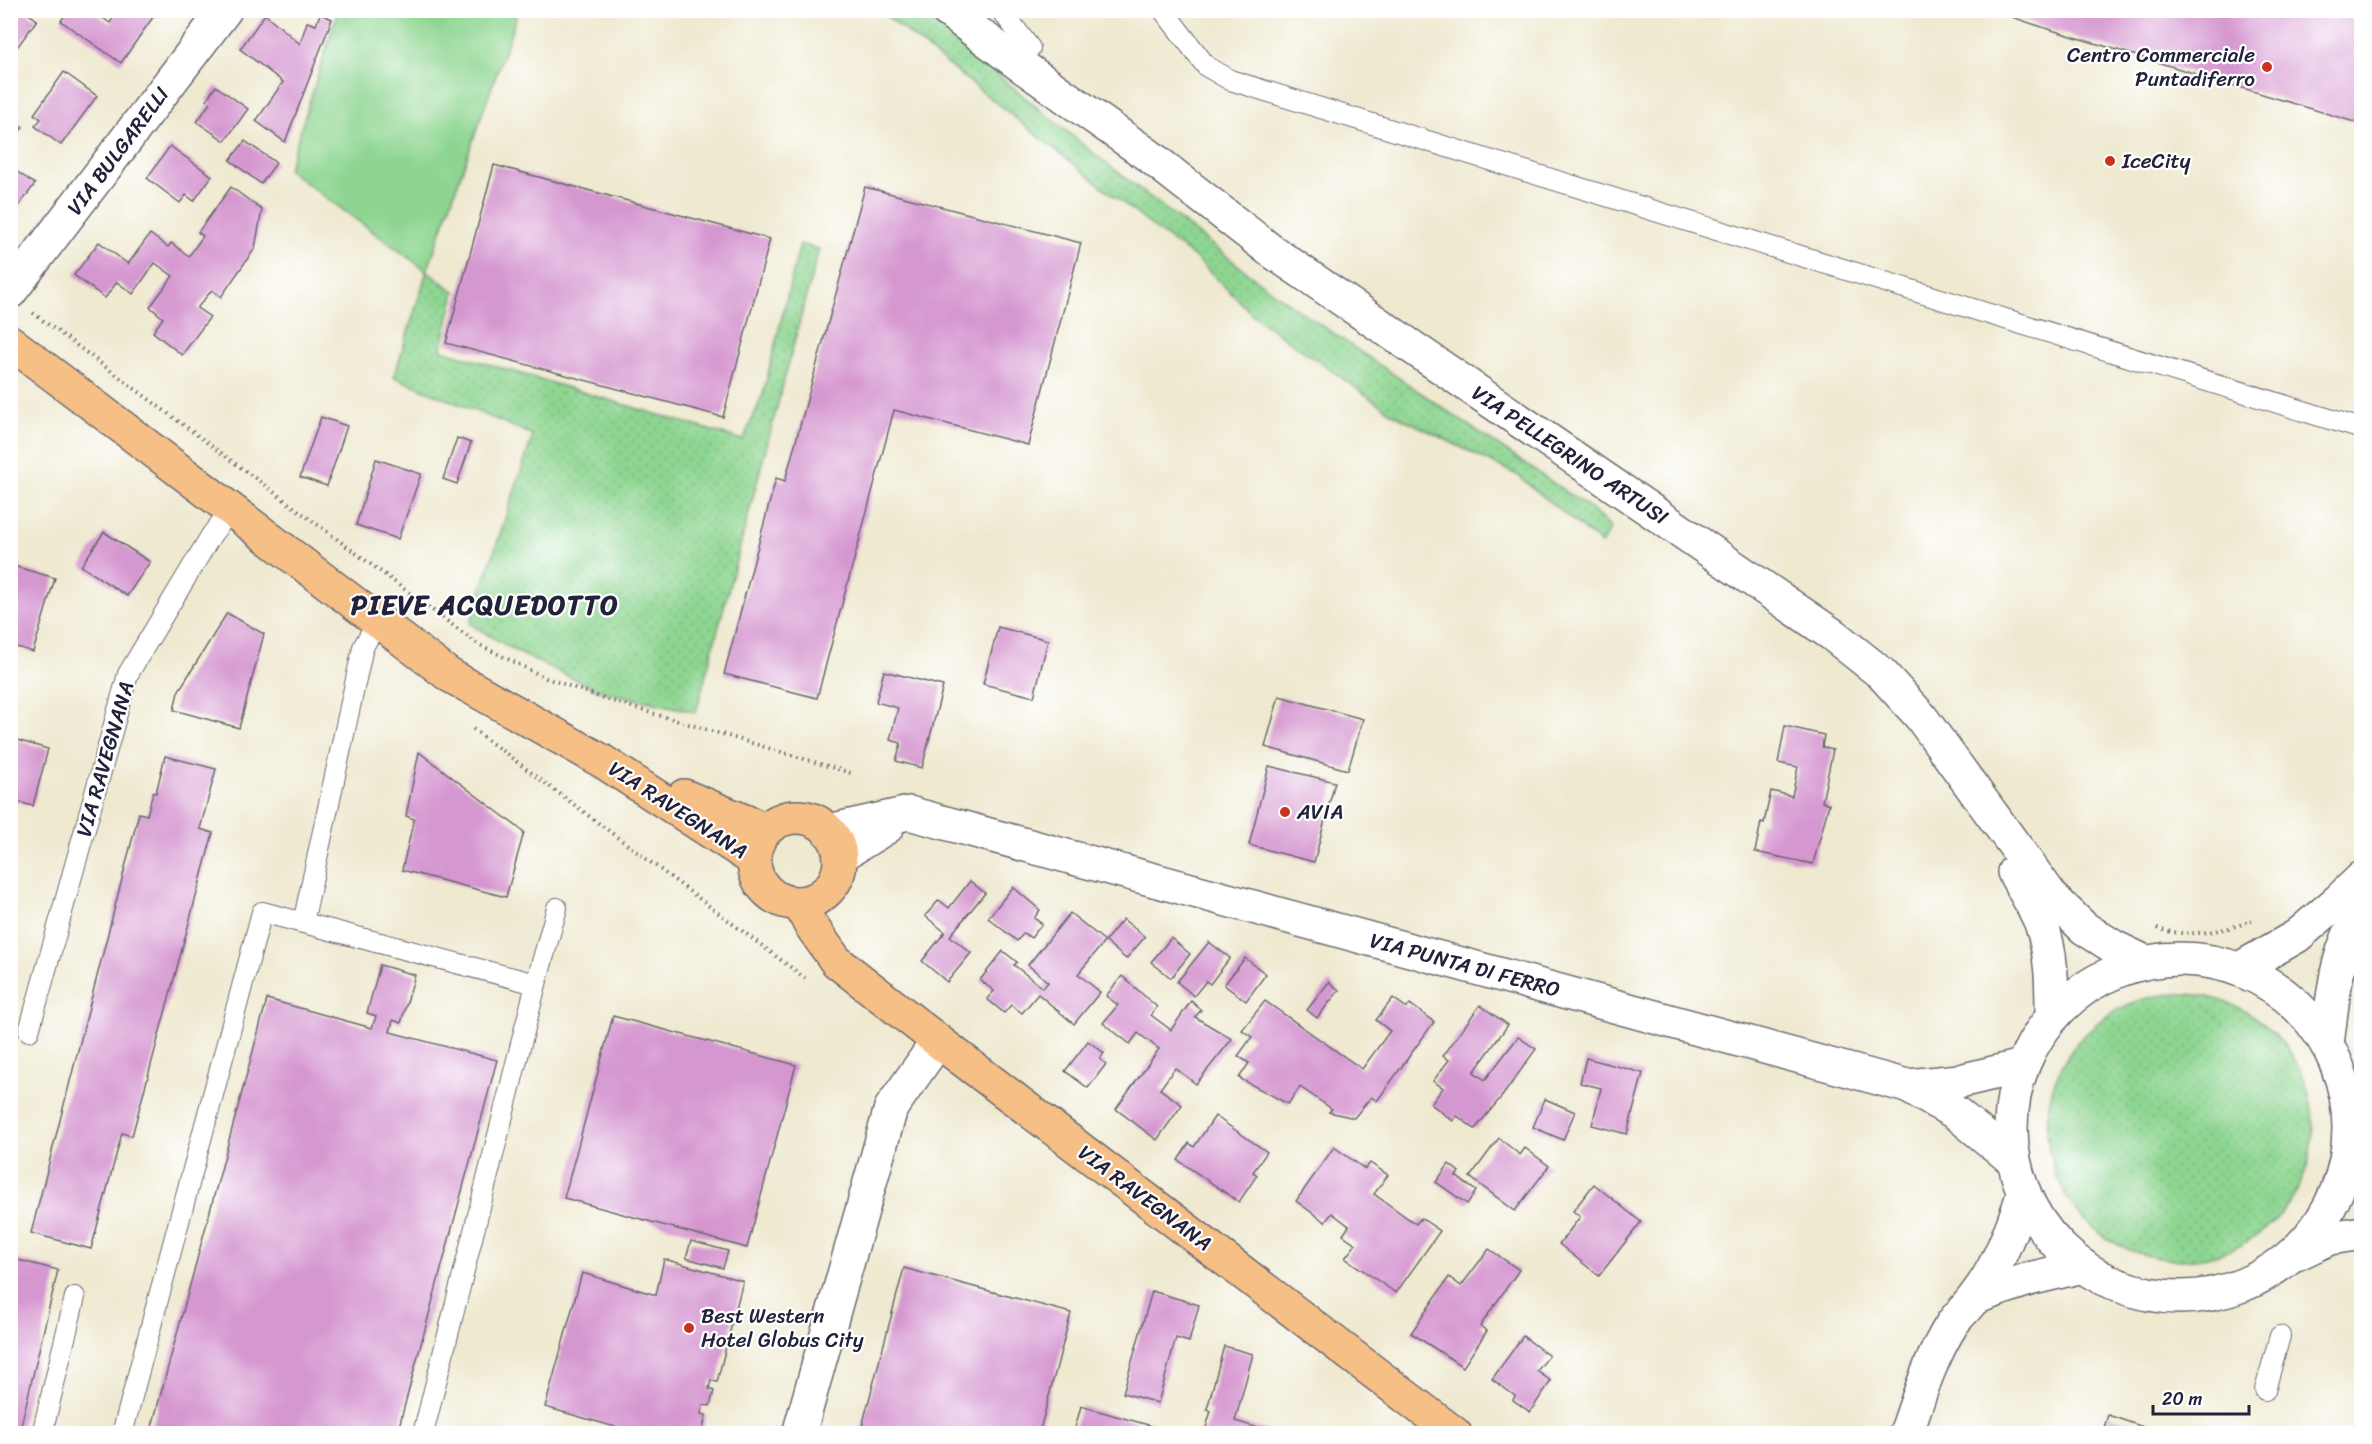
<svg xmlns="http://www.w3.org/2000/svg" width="2372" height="1444" viewBox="0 0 2372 1444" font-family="Sriracha,sans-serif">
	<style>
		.grass { fill: url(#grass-dots); stroke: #587c66; stroke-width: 1.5 }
		.garden { fill: #8dd590; stroke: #587c66; stroke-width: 1.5 }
		.building { fill: #d597d0 }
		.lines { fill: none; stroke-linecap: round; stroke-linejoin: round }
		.service-casing { stroke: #6a686f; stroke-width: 22 }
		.minor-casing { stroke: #6a686f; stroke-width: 36 }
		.tertiary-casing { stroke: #6a686f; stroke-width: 36 }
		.primary-casing { stroke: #6a686f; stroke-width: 36 }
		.path { stroke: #6a686f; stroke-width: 4; stroke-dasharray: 1.5 4.5; stroke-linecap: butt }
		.service { stroke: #fff; stroke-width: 20 }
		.minor { stroke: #fff; stroke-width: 33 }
		.tertiary { stroke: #fff; stroke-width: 33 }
		.primary { stroke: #f5bf86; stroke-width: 33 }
		.poi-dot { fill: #c8321e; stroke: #fff; stroke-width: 2 }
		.labels { text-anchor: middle; stroke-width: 4.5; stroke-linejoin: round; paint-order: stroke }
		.poi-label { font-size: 21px; fill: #22223b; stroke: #fff; text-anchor: start }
		.street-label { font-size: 21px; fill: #22223b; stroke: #fff }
		.district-label { font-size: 27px; font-weight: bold; letter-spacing: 1.5px; fill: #22223b; stroke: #fff }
	</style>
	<defs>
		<pattern id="grass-dots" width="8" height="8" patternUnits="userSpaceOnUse" patternTransform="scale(1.5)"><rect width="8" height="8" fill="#8dd590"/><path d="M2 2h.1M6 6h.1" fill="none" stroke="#79b77d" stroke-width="1.8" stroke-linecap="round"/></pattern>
	</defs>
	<rect width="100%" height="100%" fill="#fff"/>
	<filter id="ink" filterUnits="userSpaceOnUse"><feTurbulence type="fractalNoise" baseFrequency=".0167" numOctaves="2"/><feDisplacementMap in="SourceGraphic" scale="12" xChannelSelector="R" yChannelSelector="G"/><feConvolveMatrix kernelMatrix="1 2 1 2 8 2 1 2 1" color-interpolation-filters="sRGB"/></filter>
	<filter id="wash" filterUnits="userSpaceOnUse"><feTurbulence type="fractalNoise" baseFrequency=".008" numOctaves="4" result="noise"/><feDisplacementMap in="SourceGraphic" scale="24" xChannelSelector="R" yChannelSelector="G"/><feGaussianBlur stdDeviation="1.35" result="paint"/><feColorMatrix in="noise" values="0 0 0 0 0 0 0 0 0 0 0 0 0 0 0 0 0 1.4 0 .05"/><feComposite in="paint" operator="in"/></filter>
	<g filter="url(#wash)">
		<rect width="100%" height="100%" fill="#efe9d0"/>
		<g class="grass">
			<path d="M880,11H919L1092,152L1274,293L1590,508L1611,528L1601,544L1517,475L1392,413L1256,318L1197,259L1162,234Z"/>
			<path d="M800,244L819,249L696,712L600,691L519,653L470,624L533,435L394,377L427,271L455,292L441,350L743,440L763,394Z"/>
			<circle cx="2180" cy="1127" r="133"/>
		</g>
		<path class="garden" d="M503,10L517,15L427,271L288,170L338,11Z"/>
		<g id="blocks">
			<g class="building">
				<path d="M10,10H23L37,20L10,57Z"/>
				<path d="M68,10H91L110,23L118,10H158L121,63L61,21Z"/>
				<path d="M1991,10H2361V124L2045,28Z"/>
				<path d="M265,14L300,44L307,22L316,25L320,14L332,19L285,142L256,121L283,82L240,49Z"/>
				<path d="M64,72L97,96L61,145L35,126L41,119L34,114Z"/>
				<path d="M216,86L248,109L225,141L197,122L210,103L206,100Z"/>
				<path d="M10,117L23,127L10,143Z"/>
				<path d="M245,141L276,163L261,184L230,160Z"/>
				<path d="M170,146L212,176L194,201L186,195L180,203L147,178Z"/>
				<path d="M494,165L770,239L723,417L446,343Z"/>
				<path d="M10,167L35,184L12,215L10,213Z"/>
				<path d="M231,187L262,210L255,248L221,297L212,290L197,308L210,317L182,355L153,332L163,318L150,307L173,276L155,263L133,294L117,282L105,298L74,275L99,242L128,264L150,234L168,247L171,243L189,256L203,236L198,232Z"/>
				<path d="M865,187L1081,243L1028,445L894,410L817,698L724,674L776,478L785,481Z"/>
				<path d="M321,417L347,426L327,486L300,477Z"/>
				<path d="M457,438L471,443L457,484L443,479Z"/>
				<path d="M376,459L421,474L398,539L356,525Z"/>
				<path d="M104,532L150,562L127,596L81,566Z"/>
				<path d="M10,565L55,578L33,652L10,645Z"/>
				<path d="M227,613L264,634L239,728L174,710L178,692Z"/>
				<path d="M998,627L1048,640L1034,697L983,684Z"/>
				<path d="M884,671L943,686L922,768L896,761L901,743L890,740L898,708L876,702Z"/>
				<path d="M1279,696L1363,719L1348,770L1265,747Z"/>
				<path d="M1785,726L1824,735L1822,747L1833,750L1822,802L1829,804L1813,864L1755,852L1761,822L1764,823L1771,791L1792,796L1798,767L1778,763Z"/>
				<path d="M10,738L48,749L33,806L10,800Z"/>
				<path d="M419,752L524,832L506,897L402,870L414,819L406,816Z"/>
				<path d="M165,756L216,769L200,829L213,833L132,1136L122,1133L91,1249L31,1233L139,813L147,815L153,792L156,793Z"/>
				<path d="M1269,766L1335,782L1314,862L1249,845Z"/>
				<path d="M970,881L985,893L950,936L971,953L947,982L922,961L945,932L925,916L939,900L949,908Z"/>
				<path d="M1013,887L1040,910L1034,918L1042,924L1031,938L1024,933L1017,941L988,918Z"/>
				<path d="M1070,913L1105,941L1078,974L1100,992L1074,1024L1038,994L1022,1013L1011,1005L1004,1013L987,999L994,991L980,980L1003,951L1017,962L1014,965L1043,988L1048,982L1028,965Z"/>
				<path d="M1123,919L1145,937L1126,959L1105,941Z"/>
				<path d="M1171,938L1190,954L1171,978L1151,962Z"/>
				<path d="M1209,942L1230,958L1210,984L1206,981L1194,996L1177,982Z"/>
				<path d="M1245,958L1266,974L1246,1001L1224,985Z"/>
				<path d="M380,965L415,975L401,1023L393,1020L390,1032L497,1060L397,1434H150L267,999L372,1028L376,1016L367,1013Z"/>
				<path d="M1122,976L1157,1007L1151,1015L1171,1030L1191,1001L1201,1010L1195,1017L1232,1039L1196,1084L1175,1068L1160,1089L1182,1105L1157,1140L1116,1109L1159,1049L1138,1033L1130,1044L1103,1023L1118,1005L1106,996Z"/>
				<path d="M1329,982L1339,990L1317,1018L1307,1010Z"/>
				<path d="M1393,998L1407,1008L1410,1004L1434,1022L1377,1101L1371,1097L1354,1118L1329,1112L1332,1109L1300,1087L1288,1104L1239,1078L1249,1063L1238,1056L1252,1037L1242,1030L1265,1001L1362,1069L1390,1031L1376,1020Z"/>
				<path d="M1480,1005L1508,1025L1474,1072L1485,1080L1518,1037L1536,1049L1503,1095L1475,1129L1457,1116L1453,1121L1431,1104L1443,1088L1433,1081L1449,1060L1443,1056Z"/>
				<path d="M613,1016L796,1065L747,1248L564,1198Z"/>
				<path d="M1088,1041L1104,1053L1100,1059L1106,1064L1088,1088L1065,1071Z"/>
				<path d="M1586,1058L1643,1073L1627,1134L1592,1125L1601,1088L1580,1083Z"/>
				<path d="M1545,1099L1575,1112L1563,1140L1533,1127Z"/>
				<path d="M1215,1116L1267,1152L1253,1172L1257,1175L1239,1202L1178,1160L1189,1143L1194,1147Z"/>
				<path d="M1499,1138L1520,1155L1525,1148L1549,1166L1515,1211L1470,1177Z"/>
				<path d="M1334,1147L1365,1169L1370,1163L1388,1175L1374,1194L1416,1224L1421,1218L1440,1231L1396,1293L1345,1258L1356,1244L1343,1235L1349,1226L1332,1213L1325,1222L1296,1201Z"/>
				<path d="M1449,1164L1459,1172L1456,1176L1476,1191L1467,1204L1436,1182Z"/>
				<path d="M1594,1184L1641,1222L1599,1276L1559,1244L1580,1217L1573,1211Z"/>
				<path d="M691,1241L728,1251L723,1268L686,1258Z"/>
				<path d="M1489,1249L1519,1270L1480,1326L1487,1331L1463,1367L1411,1333L1449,1277L1461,1286Z"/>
				<path d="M10,1258L58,1270L19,1434H10Z"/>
				<path d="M664,1259L743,1281L717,1382L711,1380L709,1389L714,1391L710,1406L703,1405L701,1414L706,1415L702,1434H618L619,1428L545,1407L582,1273L656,1295Z"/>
				<path d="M904,1268L1071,1313L1039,1434H860Z"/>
				<path d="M1152,1291L1199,1305L1189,1342L1176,1338L1158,1403L1123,1393Z"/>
				<path d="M1523,1336L1549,1356L1537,1371L1551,1381L1530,1412L1513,1400L1515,1396L1492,1379Z"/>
				<path d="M1224,1346L1253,1354L1235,1421L1279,1434H1204L1211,1411L1207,1409Z"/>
				<path d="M1081,1406L1152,1426L1150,1434H1101L1088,1430L1087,1434L1074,1432Z"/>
				<path d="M2108,1415L2161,1433L2160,1434H2102Z"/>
			</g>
		</g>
	</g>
	<g filter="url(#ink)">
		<use href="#blocks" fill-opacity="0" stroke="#6a686f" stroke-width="1.5"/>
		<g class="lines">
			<g class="service-casing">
				<g id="service">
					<path d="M1001,10L1030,48"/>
					<path d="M1163,10L1206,66L1230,80L2362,429"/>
					<path d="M303,923L363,647L378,621"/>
					<path d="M536,984L557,908"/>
					<path d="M29,1031L128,674L212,534L232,509"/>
					<path d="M2265,1390L2280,1336"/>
					<path d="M42,1434L75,1297"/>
					<path d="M122,1434L262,912L536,984L423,1434"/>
				</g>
			</g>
			<g class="minor-casing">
				<g id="minor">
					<path d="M947,10L1019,64L1148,155L1270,250L1833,635L1881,673L1921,717L2052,897L2084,928L2114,947L2145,962"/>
					<path d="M10,292L225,10"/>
					<path d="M2014,872C2023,889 2034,906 2041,923C2052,953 2052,985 2052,1017"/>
					<path d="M2239,969L2297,936L2339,900L2362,878"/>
					<path d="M2327,1044C2333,999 2335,951 2362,912"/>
					<path d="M1974,1298L2029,1279L2083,1266"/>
					<path d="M799,1434L891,1108L938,1041"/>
					<path d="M1906,1434C1919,1396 1931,1357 1952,1324C1958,1315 1967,1308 1973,1299C1998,1268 2012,1229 2024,1192"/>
				</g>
			</g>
			<g class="tertiary-casing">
				<g id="tertiary">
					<path d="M828,831L909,813L1907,1086L1960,1081L2022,1066"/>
					<path d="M840,856L887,827"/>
					<circle cx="2180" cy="1128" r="169"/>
					<path d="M1907,1086L1956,1113L2014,1161"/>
					<path d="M2296,1254L2330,1238L2362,1233"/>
				</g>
			</g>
			<g class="primary-casing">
				<g id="primary">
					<path d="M10,342L449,675L602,761L754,860"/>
					<path d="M684,796L766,830"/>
					<circle cx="797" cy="860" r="43"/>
					<path d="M799,903L810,924L836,961L938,1041L1455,1434"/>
				</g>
			</g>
			<g class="path">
				<path d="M33,313L478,644L546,678L612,701L854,774"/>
				<path d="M473,729L805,978"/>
				<path d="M2157,928C2188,939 2222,931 2252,921"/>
			</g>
			<use href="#service" class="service"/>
			<use href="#minor" class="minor"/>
			<use href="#tertiary" class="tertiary"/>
			<use href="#primary" class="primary"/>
		</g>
	</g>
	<g class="poi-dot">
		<circle cx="2267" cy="67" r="6"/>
		<circle cx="2110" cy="161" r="6"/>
		<circle cx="1285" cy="812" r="6"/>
		<circle cx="689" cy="1328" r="6"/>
	</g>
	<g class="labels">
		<g class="poi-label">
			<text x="2255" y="62" text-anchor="end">Centro Commerciale<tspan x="2255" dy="24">Puntadiferro</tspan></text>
			<text x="2122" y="168">IceCity</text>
			<text x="1297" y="819">AVIA</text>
			<text x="701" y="1323">Best Western<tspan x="701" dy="24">Hotel Globus City</tspan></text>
		</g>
		<g class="street-label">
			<text transform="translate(118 151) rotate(-53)" y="7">VIA BULGARELLI</text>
			<text transform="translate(1570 455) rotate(34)" y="7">VIA PELLEGRINO ARTUSI</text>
			<text transform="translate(105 759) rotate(-74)" y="7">VIA RAVEGNANA</text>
			<text transform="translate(678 810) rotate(33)" y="7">VIA RAVEGNANA</text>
			<text transform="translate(1465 965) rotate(15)" y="7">VIA PUNTA DI FERRO</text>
			<text transform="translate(1145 1198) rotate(37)" y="7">VIA RAVEGNANA</text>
		</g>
		<g class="district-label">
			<text x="485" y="614">PIEVE ACQUEDOTTO</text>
		</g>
	</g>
	<rect width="2372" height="1444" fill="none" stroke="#fff" stroke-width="36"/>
	<path d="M2153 1405v9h96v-9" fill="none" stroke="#22223b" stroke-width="3"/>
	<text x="2162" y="1405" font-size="18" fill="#22223b" stroke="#ffffff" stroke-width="4.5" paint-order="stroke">20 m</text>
</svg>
